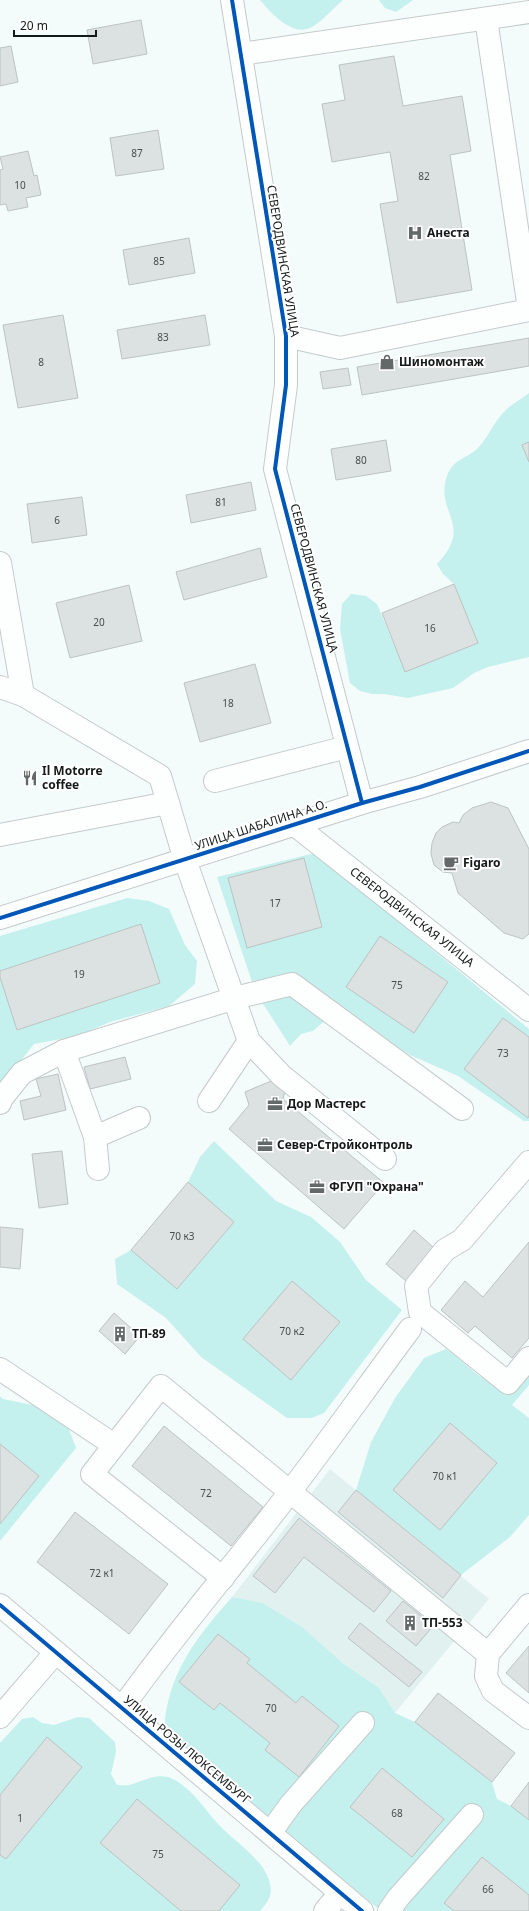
<svg xmlns="http://www.w3.org/2000/svg" width="529" height="1911" viewBox="0 0 529 1911" font-family="'Noto Sans',sans-serif">
	<style>
		.built { fill: #e0f1f0 }
		.green { fill: #c4f0ee }
		.building { fill: #dce1e1; stroke: #bcc3c2 }
		.lines { fill: none; stroke-linecap: round; stroke-linejoin: round }
		.minor-casing { stroke: #c4caca; stroke-width: 24 }
		.minor { stroke: #fdfffe; stroke-width: 22 }
		.cycleway-casing { stroke: #fff; stroke-width: 6 }
		.cycleway { stroke: #0057b8; stroke-width: 4 }
		.labels { text-anchor: middle; stroke-width: 4; stroke-linejoin: round; paint-order: stroke }
		.number-label { font-size: 10px; fill: #474d4c }
		.poi-label { font-size: 12px; font-weight: bold; fill: #141a19; stroke: #fff; text-anchor: start }
		.street-label { font-size: 12px; fill: #141a19; stroke: #fff }
	</style>
	<rect width="100%" height="100%" fill="#f4fcfb"/>
	<path class="built" d="M330,1469L489,1599L395,1713L379,1688L341,1662L232,1597Z"/>
	<g class="green">
		<path d="M260,0H343C332,9 324,20 312,27C293,38 271,13 260,0Z"/>
		<path d="M379,0H413L396,12L385,8Z"/>
		<path d="M529,393V657L488,667L474,673L453,688L408,698L384,694H372L360,691L350,683L340,629L342,604L351,594L366,596L377,604L405,671L477,643L454,584L443,574L437,564C475,524 434,513 447,476C453,459 466,459 478,448C488,437 493,424 503,413C510,404 521,400 529,393Z"/>
		<path d="M315,853L529,1029V1121H524L458,1076L410,1055L363,1025L330,1016L313,1031L301,1034L290,1046L255,991L217,877Z"/>
		<path d="M127,898L149,901L169,909L185,945L197,961L195,984L169,1006L110,1022L77,1036L34,1044L0,1087V936Z"/>
		<path d="M214,1141L276,1201L311,1217L340,1242L366,1280L402,1310L324,1413L312,1418H287L201,1357L166,1318L117,1284L115,1259L131,1250L177,1289L234,1222L188,1182L200,1157Z"/>
		<path d="M446,1349C460,1357 486,1388 501,1384C510,1382 521,1373 529,1369V1385L512,1405L529,1418V1515L510,1537L461,1575L356,1490L371,1442L395,1398L424,1358Z"/>
		<path d="M0,1396L3,1399L43,1407L68,1427L76,1448L0,1541Z"/>
		<path d="M232,1597L262,1603L302,1627L341,1662L379,1688L395,1713L415,1722L492,1782L497,1799L511,1806L529,1820V1911H381L164,1731C167,1674 196,1638 232,1597Z"/>
		<path d="M33,1717L42,1723L54,1725L78,1717L89,1718L115,1742L116,1752L111,1774L117,1785C120,1785 125,1786 129,1785C145,1781 158,1771 175,1780C194,1791 205,1810 219,1825C235,1842 266,1861 270,1884C273,1896 267,1903 260,1911H0V1743L22,1719Z"/>
	</g>
	<g class="building">
		<path d="M141,20L147,54L93,64L87,30Z"/>
		<path d="M11,46L18,82L0,86V48Z"/>
		<path d="M394,56L403,106L462,96L471,151L450,155L472,290L397,303L380,204L398,201L390,152L332,162L322,104L345,100L339,65Z"/>
		<path d="M158,130L164,169L116,176L110,138Z"/>
		<path d="M28,151L34,176L37,175L41,195L26,198L28,207L8,211L6,204L0,205V170L3,169L0,157Z"/>
		<path d="M189,238L195,273L129,285L123,250Z"/>
		<path d="M63,315L78,398L18,408L3,325Z"/>
		<path d="M205,315L210,345L122,359L117,330Z"/>
		<path d="M529,338V366L362,395L357,367Z"/>
		<path d="M348,368L351,385L323,389L320,372Z"/>
		<path d="M386,440L391,471L336,480L331,449Z"/>
		<path d="M529,442V462L522,445Z"/>
		<path d="M251,482L256,510L191,523L186,495Z"/>
		<path d="M82,497L87,535L32,543L27,504Z"/>
		<path d="M260,548L267,577L184,600L176,572Z"/>
		<path d="M454,584L478,643L405,672L382,613Z"/>
		<path d="M129,585L142,641L70,658L56,603Z"/>
		<path d="M255,664L271,723L200,742L184,683Z"/>
		<path d="M491,802L508,808L529,849V934L523,939L504,933L458,893L452,873L443,872L434,865L431,854L432,843L436,833L442,827L453,822L459,823L463,815L472,808Z"/>
		<path d="M304,858L322,927L247,948L228,878Z"/>
		<path d="M141,924L160,983L17,1030L0,977V971Z"/>
		<path d="M380,936L448,982L414,1033L346,987Z"/>
		<path d="M503,1018L529,1037V1116L528,1118L464,1069Z"/>
		<path d="M125,1057L131,1079L90,1089L84,1067Z"/>
		<path d="M58,1074L66,1110L24,1120L20,1101L41,1096L36,1079Z"/>
		<path d="M271,1081L285,1091L283,1099L384,1183L344,1229L229,1129L249,1105L245,1092Z"/>
		<path d="M62,1151L68,1204L39,1208L32,1154Z"/>
		<path d="M188,1182L234,1222L177,1289L131,1250Z"/>
		<path d="M0,1227L23,1229L20,1269L0,1267Z"/>
		<path d="M414,1230L434,1248L406,1281L386,1264Z"/>
		<path d="M529,1242V1338L512,1358L475,1326L468,1333L441,1310L465,1281L483,1297Z"/>
		<path d="M292,1281L340,1322L291,1380L243,1339Z"/>
		<path d="M114,1313L140,1336L125,1354L99,1331Z"/>
		<path d="M450,1423L497,1463L440,1530L393,1490Z"/>
		<path d="M164,1426L263,1507L231,1546L132,1466Z"/>
		<path d="M0,1444L39,1476L0,1524Z"/>
		<path d="M356,1490L461,1575L443,1598L338,1512Z"/>
		<path d="M75,1512L168,1584L129,1634L37,1562Z"/>
		<path d="M299,1518L391,1591L374,1612L304,1557L275,1593L253,1576Z"/>
		<path d="M403,1601L433,1626L416,1646L386,1621Z"/>
		<path d="M360,1623L422,1672L409,1687L348,1638Z"/>
		<path d="M218,1634L250,1659L247,1663L296,1703L302,1696L339,1726L299,1777L265,1750L270,1743L220,1703L214,1710L179,1682Z"/>
		<path d="M529,1646V1693L506,1673Z"/>
		<path d="M438,1693L515,1753L492,1782L415,1722Z"/>
		<path d="M47,1737L82,1767L6,1859L0,1855V1795Z"/>
		<path d="M382,1768L444,1819L412,1857L350,1807Z"/>
		<path d="M529,1782V1820L511,1806Z"/>
		<path d="M137,1799L240,1885L219,1911H181L100,1843Z"/>
		<path d="M482,1857L529,1895V1911H454L444,1903Z"/>
	</g>
	<g class="lines">
		<g class="minor-casing">
			<g id="minor">
				<path d="M232,0L286,336V385L275,469L362,803"/>
				<path d="M486,19L529,309"/>
				<path d="M241,54L529,12"/>
				<path d="M286,336L340,348L529,310"/>
				<path d="M0,563L23,695L160,776L185,860L249,1041L281,1075L385,1159"/>
				<path d="M0,687L23,695"/>
				<path d="M215,781L347,747"/>
				<path d="M295,825L529,1010"/>
				<path d="M0,835L168,803"/>
				<path d="M0,918L362,803L420,787L529,751"/>
				<path d="M64,1051L95,1137L139,1118"/>
				<path d="M209,1101L249,1041"/>
				<path d="M0,1103L2,1098L22,1073L64,1051L235,998L292,984L462,1109"/>
				<path d="M95,1137L98,1169"/>
				<path d="M529,1162L462,1240L445,1250L416,1286L420,1312L508,1383L529,1358"/>
				<path d="M0,1369L114,1445"/>
				<path d="M223,1578L92,1474L161,1386L488,1654"/>
				<path d="M0,1605L362,1911"/>
				<path d="M529,1605L488,1654L486,1676L493,1691L529,1718"/>
				<path d="M122,1708C168,1643 220,1582 269,1519C318,1457 363,1392 410,1329"/>
				<path d="M0,1717L56,1652"/>
				<path d="M270,1833L291,1804L363,1723"/>
				<path d="M325,1911L340,1893"/>
				<path d="M389,1911L398,1898L472,1815"/>
			</g>
		</g>
		<use href="#minor" class="minor"/>
		<g class="cycleway-casing">
			<g id="cycleway">
				<path d="M232,0L286,336V385L275,469L362,803"/>
				<path d="M0,918L362,803L420,787L529,751"/>
				<path d="M0,1605L362,1911"/>
			</g>
		</g>
		<use href="#cycleway" class="cycleway"/>
	</g>
	<defs>
		<g id="hospital-bare" transform="scale(1.2)"><path d="M-5-5h3v3.5h4V-5h3V5h-3V1.5h-4V5h-3Z" fill="#626968" stroke="#fff" stroke-width="2.5" paint-order="stroke"/></g>
		<g id="shop-bare" transform="scale(1.2)"><path d="M-5-2.5h2.3a2.7 3.5 0 0 1 5.4 0H5L5.5 6h-11ZM-1.5-2.5h3a1.5 2.3 0 0 0-3 0Z" fill="#626968" stroke="#fff" stroke-width="2.5" paint-order="stroke"/></g>
		<g id="restaurant-bare" transform="scale(1.2)"><path d="M-5-6h1v4h1v-4h1v4h1v-4h1v5L-1.5 .5V6h-2V.5L-5-1ZM5-6V6H3V1.5H1.5Q1.5-4 5-6Z" fill="#626968" stroke="#fff" stroke-width="2.5" paint-order="stroke"/></g>
		<g id="cafe-bare" transform="scale(1.2)"><path d="M-5.5-4.5H6V0H3Q3 3.5 0 3.5H-2.5Q-5.5 3.5-5.5 0ZM3-3.2v2h1.7v-2ZM-6 4.5H4V6H-6Z" fill="#626968" stroke="#fff" stroke-width="2.5" paint-order="stroke"/></g>
		<g id="office-bare" transform="scale(1.2)"><path d="M-6-3h4V-5.5h4V-3h4V5H-6ZM-1-4.5V-3h2v-1.5ZM-6 0V1H6V0Z" fill="#626968" stroke="#fff" stroke-width="2.5" paint-order="stroke"/></g>
		<g id="building-bare" transform="scale(1.2)"><path d="M-4-6H4V6H1V3H-1V6H-4ZM-2.5-4.3h1.7v1.8h-1.7ZM.8-4.3h1.7v1.8H.8ZM-2.5-1h1.7V.8h-1.7ZM.8-1h1.7V.8H.8Z" fill="#626968" stroke="#fff" stroke-width="2.5" paint-order="stroke"/></g>
	</defs>
	<g fill-rule="evenodd">
		<use href="#hospital-bare" x="415" y="233"/>
		<use href="#shop-bare" x="387" y="362"/>
		<use href="#restaurant-bare" x="30" y="778"/>
		<use href="#cafe-bare" x="451" y="863"/>
		<use href="#office-bare" x="275" y="1104"/>
		<use href="#office-bare" x="265" y="1145"/>
		<use href="#office-bare" x="317" y="1187"/>
		<use href="#building-bare" x="120" y="1334"/>
		<use href="#building-bare" x="410" y="1623"/>
	</g>
	<g class="labels">
		<g class="number-label">
			<text x="137" y="157">87</text>
			<text x="424" y="180">82</text>
			<text x="20" y="189">10</text>
			<text x="159" y="265">85</text>
			<text x="163" y="341">83</text>
			<text x="41" y="366">8</text>
			<text x="361" y="464">80</text>
			<text x="221" y="506">81</text>
			<text x="57" y="524">6</text>
			<text x="99" y="626">20</text>
			<text x="430" y="632">16</text>
			<text x="228" y="707">18</text>
			<text x="275" y="907">17</text>
			<text x="79" y="978">19</text>
			<text x="397" y="989">75</text>
			<text x="503" y="1057">73</text>
			<text x="182" y="1240">70 к3</text>
			<text x="292" y="1335">70 к2</text>
			<text x="445" y="1480">70 к1</text>
			<text x="206" y="1497">72</text>
			<text x="102" y="1577">72 к1</text>
			<text x="271" y="1712">70</text>
			<text x="397" y="1817">68</text>
			<text x="20" y="1822">1</text>
			<text x="158" y="1858">75</text>
			<text x="488" y="1893">66</text>
		</g>
		<g class="poi-label">
			<text x="427" y="237">Анеста</text>
			<text x="399" y="366">Шиномонтаж</text>
			<text x="42" y="775">Il Motorre<tspan x="42" dy="14">coffee</tspan></text>
			<text x="463" y="867">Figaro</text>
			<text x="287" y="1108">Дор Мастерс</text>
			<text x="277" y="1149">Север-Стройконтроль</text>
			<text x="329" y="1191">ФГУП "Охрана"</text>
			<text x="132" y="1338">ТП-89</text>
			<text x="422" y="1627">ТП-553</text>
		</g>
		<g class="street-label">
			<text transform="translate(283 261) rotate(81)" y="4">СЕВЕРОДВИНСКАЯ УЛИЦА</text>
			<text transform="translate(314 578) rotate(75)" y="4">СЕВЕРОДВИНСКАЯ УЛИЦА</text>
			<text transform="translate(261 825) rotate(-18)" y="4">УЛИЦА ШАБАЛИНА А.О.</text>
			<text transform="translate(412 917) rotate(38)" y="4">СЕВЕРОДВИНСКАЯ УЛИЦА</text>
			<text transform="translate(187 1750) rotate(40)" y="4">УЛИЦА РОЗЫ ЛЮКСЕМБУРГ</text>
		</g>
	</g>
	<path d="M14 30v6h82v-6" fill="none" stroke="#141a19" stroke-width="2"/>
	<text x="20" y="30" font-size="12" fill="#141a19" stroke="#ffffff" stroke-width="3" paint-order="stroke">20 m</text>
</svg>
